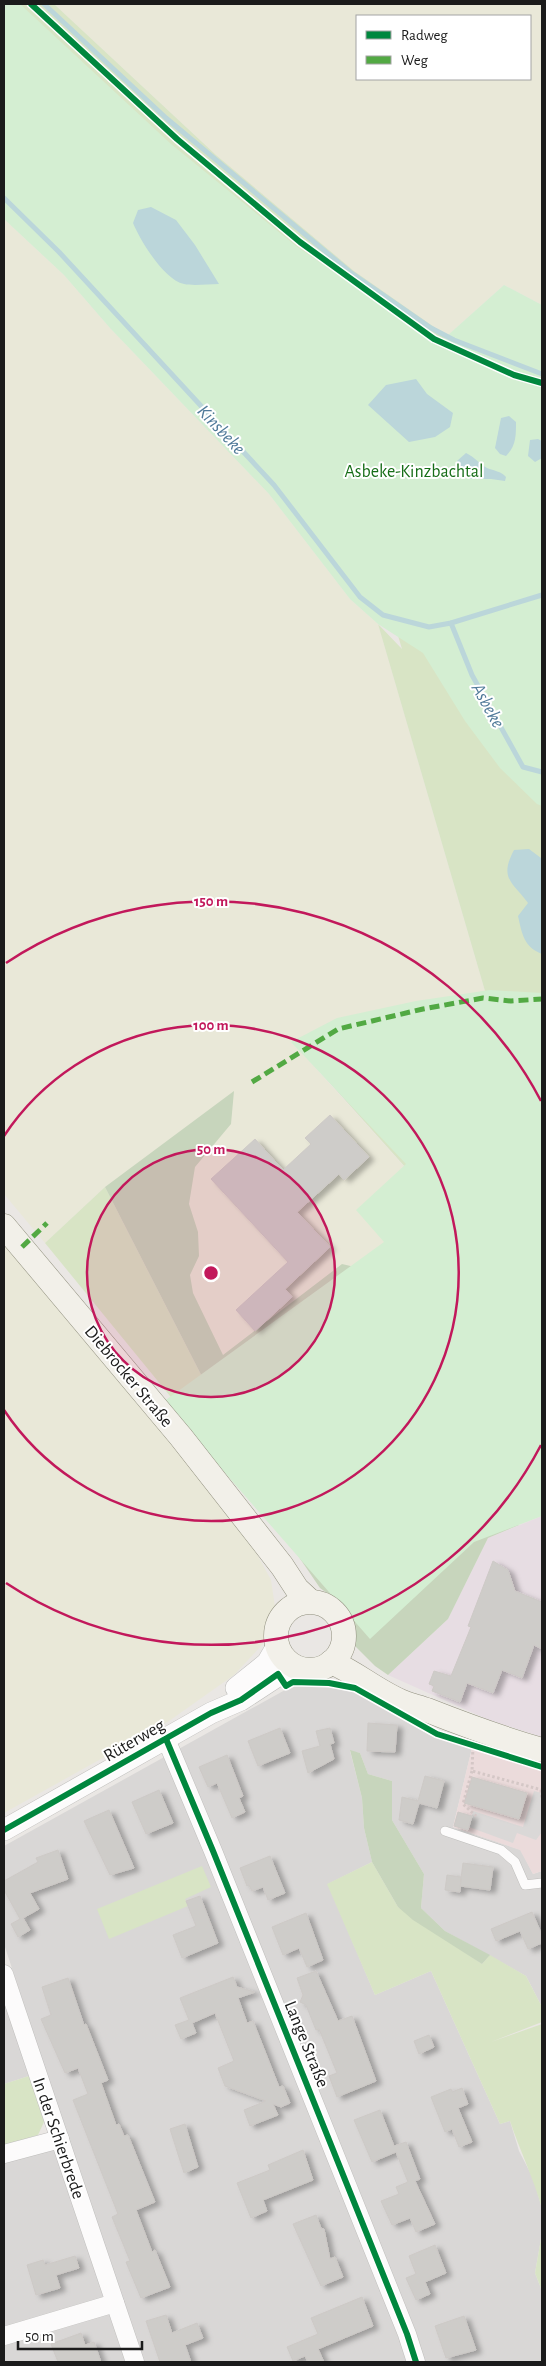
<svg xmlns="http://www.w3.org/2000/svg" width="546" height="2366" viewBox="0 0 546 2366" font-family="'Alegreya Sans',sans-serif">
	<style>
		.residential { fill: #d9d7d6 }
		.commercial { fill: #ebdbdb }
		.industrial { fill: #e7dde3 }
		.farmland { fill: #e9e8d8; fill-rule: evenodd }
		.grass { fill: #d8e4c5 }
		.forest { fill: #c7d5bc }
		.park { fill: #d4eed2 }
		.parking { fill: #dad8d7 }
		.water { fill: #bbd6da }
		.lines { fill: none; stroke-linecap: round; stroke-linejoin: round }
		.stream { stroke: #bbd6da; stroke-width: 5 }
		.building { fill: #ceccc9; stroke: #cdc9c6; filter: url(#shadow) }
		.service-casing { stroke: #bfbebc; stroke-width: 10 }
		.minor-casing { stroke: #bfbebc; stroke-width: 19 }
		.tertiary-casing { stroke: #bfbebc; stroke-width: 22 }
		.secondary-casing { stroke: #91907f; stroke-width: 25 }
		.path { stroke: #d4c7c6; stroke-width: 3; stroke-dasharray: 2.5 2.5; stroke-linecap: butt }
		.service { stroke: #fcfbfb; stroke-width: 9 }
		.minor { stroke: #fcfbfb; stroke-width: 18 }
		.tertiary { stroke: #fcfbfb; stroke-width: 21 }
		.secondary { stroke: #f2f0e9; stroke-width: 24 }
		.quiet { stroke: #52a943; stroke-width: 5; stroke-dasharray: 10 5; stroke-linecap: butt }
		.cycleway-casing { stroke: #fff; stroke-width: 9 }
		.cycleway { stroke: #00873e; stroke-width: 6 }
		.ring { fill: none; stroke: #c2185b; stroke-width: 2.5 }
		.labels { text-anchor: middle; stroke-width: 4; stroke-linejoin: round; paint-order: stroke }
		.park-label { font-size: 18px; fill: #166d17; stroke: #fff }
		.street-label { font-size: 18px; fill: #1b1b1b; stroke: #fff }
		.water-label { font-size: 19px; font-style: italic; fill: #507a99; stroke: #fff }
		.centre { fill: #c2185b; stroke: #fff; stroke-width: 2.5 }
		.ring-label { font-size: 15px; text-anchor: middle; font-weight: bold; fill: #c2185b; stroke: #fff; stroke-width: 4; stroke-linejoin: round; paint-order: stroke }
	</style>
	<defs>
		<filter id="shadow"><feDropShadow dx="5.5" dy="3" stdDeviation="2.5" flood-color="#0004"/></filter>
	</defs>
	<rect width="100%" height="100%" fill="#eae7e4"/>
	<g class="residential">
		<path d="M294,1685L330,1687L357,1693L433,1737L472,1748L453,1827L521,1850L533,1874L542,1871V2007L526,1976L445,1931L421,1908L424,1874L392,1820V1781L368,1774L360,1753L350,1751L362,1798L364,1828L372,1862L328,1884L375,1995L431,1971L500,2124L510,2121L519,2151L534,2180L542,2209V2233L535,2273L542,2291V2362H4V2159L69,2142L4,1944V1846Z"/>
		<path d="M4,1999L29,2076L4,2084Z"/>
	</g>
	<path class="commercial" d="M472,1748L542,1771V1871L533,1874L520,1850L453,1827Z"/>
	<path class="industrial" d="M542,1516V1737L489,1720L388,1675L448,1619L488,1538Z"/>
	<g class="farmland">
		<path d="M54,4H542V305L504,285L447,336L354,271L216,155ZM357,16H530V79H357Z"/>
		<path d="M4,219L64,275L110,328L269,494L350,599L378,624L485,991L302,1053L473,1243L214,1400L105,1187L45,1243L4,1194Z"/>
		<path d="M4,1244L243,1528L271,1580L275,1607L263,1644L234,1675L169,1721L4,1813Z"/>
	</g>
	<g class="grass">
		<path d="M4,4H54L216,155L354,271L447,336L438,344L508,384L542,393V1196L502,1032L480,1029L477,1085L453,1097L466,1166L432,1197L473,1243L491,1257L527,1256L542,1346V1415L286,1538L45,1243L105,1187L214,1400L414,1281L424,1222L432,1197L294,1043L336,1021L485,991L378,624L402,649L396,629L402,598L260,434L218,392L127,254L18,141L4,130Z"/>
		<path d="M372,1862L398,1907L482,1964L490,1955L526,1976L542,2007V2022L491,2042L542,2024V2209C534,2179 520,2151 510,2121L500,2124L431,1971L375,1995L327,1884Z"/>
		<path d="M202,1866L211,1887L185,1899L188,1906L109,1939L97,1909Z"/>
		<path d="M29,2076L44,2122L38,2135L4,2145V2084Z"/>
		<path d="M542,2233V2291L535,2273Z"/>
	</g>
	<g class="forest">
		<path d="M234,1091L231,1124L195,1167L189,1204L198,1232L199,1256L190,1275L193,1293L223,1355L342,1264L414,1281L214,1400L105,1187Z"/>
		<path d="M519,1525L488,1538L448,1619L388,1675L375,1666L355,1646L351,1619L335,1599L320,1588L286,1538Z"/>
		<path d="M350,1750L360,1753L368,1774L392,1781V1820L424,1874L421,1908L445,1931L490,1955L482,1964L413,1920L398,1907L372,1862L364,1828L362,1798Z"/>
	</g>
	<g class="park">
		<path d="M4,4H20L171,144L296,246L438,344L504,285L542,305V806L537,804L500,768L465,721L423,653L378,624L350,599L269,494L110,328L64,275L4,219Z"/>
		<path d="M490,990L542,993V1516L474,1542L370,1639L163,1402L384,1242L356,1210L406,1164L291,1042L337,1018L416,1001Z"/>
	</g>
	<path class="parking" d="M534,1791L542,1793V1832L536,1840L517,1833L513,1843L469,1827L473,1811L523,1827Z"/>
	<g class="water">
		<path d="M151,207L176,220L195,245L219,284C208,284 194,286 184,284C164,280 140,240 133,223L138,210Z"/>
		<path d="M416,379L427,394L453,413L450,427L435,437L409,442L368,405L386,385Z"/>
		<path d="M509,416L516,422C516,436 516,446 506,456L500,454L495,448L501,418Z"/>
		<path d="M538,439L542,441V458L535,462L528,456L530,440Z"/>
		<path d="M466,453C475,457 479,464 487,468C494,471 501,471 506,477L505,481L491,479H471L460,472L457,461Z"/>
		<path d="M529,849L541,858L542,862V954C524,947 522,934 518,916L528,903C512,882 499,878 514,850Z"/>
	</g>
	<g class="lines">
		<g class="stream">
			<path d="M44,4L166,118L350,272L431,328L454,340L542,374"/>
			<path d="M4,198L59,252L274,485L360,597L383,615L429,627L451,623L542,595"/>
			<path d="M451,623L472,675L523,767L542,772"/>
		</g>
	</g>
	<g class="building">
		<path d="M330,1115L369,1157L344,1180L339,1174L297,1212L330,1247L285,1289L292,1297L255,1331L236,1310L288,1262L211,1179L255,1139L283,1170L311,1144L305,1138Z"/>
		<path d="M493,1561L508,1570L515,1591L542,1602V1649L534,1645L522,1678L502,1670L493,1693L467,1683L460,1702L432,1691L434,1686L429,1684L434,1671L451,1676L471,1627L468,1626Z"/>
		<path d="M368,1723L397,1725L395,1752L367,1751Z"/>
		<path d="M280,1728L290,1753L258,1766L248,1741Z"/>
		<path d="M330,1728L334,1743L330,1744L334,1759L308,1773L302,1751L320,1746L316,1731Z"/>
		<path d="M227,1755L243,1796L239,1798L245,1812L232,1818L217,1783L208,1787L199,1767Z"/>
		<path d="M425,1776L444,1781L437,1808L419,1803L413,1824L399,1820L402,1797L418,1801Z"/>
		<path d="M472,1777L527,1793L519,1819L464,1803Z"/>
		<path d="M159,1790L173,1823L146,1834L132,1802Z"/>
		<path d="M109,1810L134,1868L110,1875L84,1821Z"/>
		<path d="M458,1812L472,1816L468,1830L454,1826Z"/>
		<path d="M58,1850L68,1879L30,1893L39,1909L23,1918L30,1930L18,1937L11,1924L20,1919L4,1890V1881L38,1862L36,1858Z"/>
		<path d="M270,1856L285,1893L268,1900L263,1887L252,1891L249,1885L247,1886L240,1868Z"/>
		<path d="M463,1863L493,1867L490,1890L460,1886Z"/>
		<path d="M447,1875L461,1877L460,1892L445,1890Z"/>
		<path d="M200,1896L218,1943L182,1958L173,1935L196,1926L186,1901Z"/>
		<path d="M532,1912L542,1935V1943L528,1949L520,1931L496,1941L491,1929Z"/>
		<path d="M306,1913L323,1960L307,1967L299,1948L283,1955L272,1927Z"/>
		<path d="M316,1971L338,2021L352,2016L376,2081L337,2097L329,2076L337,2073L319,2029L316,2030L306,2005L300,2002L303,1995L297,1978Z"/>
		<path d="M233,1977L237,1987L255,1992L238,1998L247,2023L253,2021L279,2087L283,2086L290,2103L281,2107L273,2104L278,2115L250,2126L244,2110L266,2101L225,2086L218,2068L234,2061L215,2013L192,2023L196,2033L181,2039L175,2025L189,2020L180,1998Z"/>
		<path d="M68,1978L84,2025L86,2024L108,2080L101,2083L116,2125L119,2124L124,2136L128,2135L155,2202L136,2210L152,2252L155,2250L170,2287L141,2298L126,2262L130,2261L112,2217L118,2214L73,2100L88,2094L78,2068L65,2073L41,2019L51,2015L42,1987Z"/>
		<path d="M429,2035L434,2047L419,2054L414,2041Z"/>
		<path d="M462,2088L468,2104L458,2108L472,2142L459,2147L452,2129L445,2132L431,2097L451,2089L452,2092Z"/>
		<path d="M380,2110L394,2146L406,2142L420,2179L415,2181L435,2224L416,2232L410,2218L392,2225L381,2201L399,2194L396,2187L408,2182L396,2152L372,2162L354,2120Z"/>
		<path d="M185,2124L198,2167L184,2173L170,2129Z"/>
		<path d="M303,2150L313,2180L263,2200L267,2211L251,2218L237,2183L270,2170L268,2165Z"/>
		<path d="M316,2215L321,2228L324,2229L330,2259L335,2257L343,2277L321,2286L293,2224Z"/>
		<path d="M435,2245L446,2273L425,2282L430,2294L416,2300L406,2278L416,2274L409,2256Z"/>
		<path d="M75,2256L79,2268L56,2275L60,2288L36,2295L27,2265L43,2260L45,2265Z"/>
		<path d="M362,2297L373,2326L318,2349L324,2362H308L305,2356L293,2361L287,2347L318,2334L311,2318Z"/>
		<path d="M166,2315L172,2333L197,2323L203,2338L185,2345L191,2362H160L146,2321Z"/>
		<path d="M464,2316L476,2350L446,2358L435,2326Z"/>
		<path d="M81,2333L85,2345L94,2342L101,2362H58L51,2344Z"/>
	</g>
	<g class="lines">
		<g class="service-casing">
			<path id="service" d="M445,1831L501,1850L515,1862L525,1885L542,1883"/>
		</g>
		<g class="minor-casing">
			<g id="minor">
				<path d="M166,1739L213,1851L407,2334L416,2362"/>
				<path d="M4,1974L135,2362"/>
				<path d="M4,2154L60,2139"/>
				<path d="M4,2336L115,2303"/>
			</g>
		</g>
		<g class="tertiary-casing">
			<g id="tertiary">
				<path d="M236,1688L267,1663L277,1646"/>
				<path d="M4,1830L211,1713L241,1700L293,1666"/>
			</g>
		</g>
		<g class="secondary-casing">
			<g id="secondary">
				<path d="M4,1226L181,1437L282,1566L297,1589L310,1601"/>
				<circle cx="310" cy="1636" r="34"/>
				<path d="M331,1662C357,1673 379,1693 405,1703C412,1706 420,1707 427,1710C465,1725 503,1739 542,1750"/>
			</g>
		</g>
		<g class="path">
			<path d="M473,1747L472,1771L542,1790"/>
			<path d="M472,1771L463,1804L476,1816"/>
			<path d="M541,1790L542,1799"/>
		</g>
		<use href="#service" class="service"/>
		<use href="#minor" class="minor"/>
		<use href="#tertiary" class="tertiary"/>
		<use href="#secondary" class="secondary"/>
		<g class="quiet">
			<path d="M252,1082L338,1029L423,1009L483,998L511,1001L542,999"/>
			<path d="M22,1247L47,1223"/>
		</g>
		<g class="cycleway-casing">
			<g id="cycleway">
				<path d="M31,4L177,139L300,242L434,339L514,375L542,383"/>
				<path d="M166,1739L213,1851L407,2334L416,2362"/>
				<path d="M4,1830L211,1713L241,1700L278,1674L286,1686L293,1682L329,1683L355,1688L437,1734L542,1767"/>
			</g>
		</g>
		<use href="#cycleway" class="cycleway"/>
	</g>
	<circle cx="211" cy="1273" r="124" fill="#c2185b" fill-opacity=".12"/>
	<g class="ring">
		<circle cx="211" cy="1273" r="124"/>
		<path d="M4 1136A248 248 0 1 1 4 1410"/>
		<path d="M541 1445A372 372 0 0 1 6 1583M6 963A372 372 0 0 1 541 1101"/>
	</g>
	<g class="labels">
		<g class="park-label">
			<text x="414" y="477">Asbeke-Kinzbachtal</text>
		</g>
		<g class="street-label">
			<text transform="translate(129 1376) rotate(50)" y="6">Diebrocker Straße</text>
			<text transform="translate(134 1740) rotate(-30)" y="6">Rüterweg</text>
			<text transform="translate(307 2044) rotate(68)" y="6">Lange Straße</text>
			<text transform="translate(59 2138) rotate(71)" y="6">In der Schierbrede</text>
		</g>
		<g class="water-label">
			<text transform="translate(222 429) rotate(47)" y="7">Kinsbeke</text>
			<text transform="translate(489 705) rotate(61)" y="7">Asbeke</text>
		</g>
	</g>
	<circle cx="211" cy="1273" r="8" class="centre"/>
	<g class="ring-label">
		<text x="211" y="906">150 m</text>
		<text x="211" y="1030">100 m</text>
		<text x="211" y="1154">50 m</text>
	</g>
	<rect width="546" height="2366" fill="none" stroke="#1b1b1b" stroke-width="10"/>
	<rect x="356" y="15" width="175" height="65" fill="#ffffff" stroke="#a4a4a4"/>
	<rect x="366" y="31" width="25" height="8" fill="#00873e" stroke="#a4a4a4"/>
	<text x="401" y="40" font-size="15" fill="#1b1b1b">Radweg</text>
	<rect x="366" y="56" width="25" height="8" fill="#52a943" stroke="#a4a4a4"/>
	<text x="401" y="65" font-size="15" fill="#1b1b1b">Weg</text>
	<path d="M18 2341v8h124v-8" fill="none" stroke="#1b1b1b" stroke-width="2.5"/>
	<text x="25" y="2341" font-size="15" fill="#1b1b1b" stroke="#ffffff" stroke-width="4" paint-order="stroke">50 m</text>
</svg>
